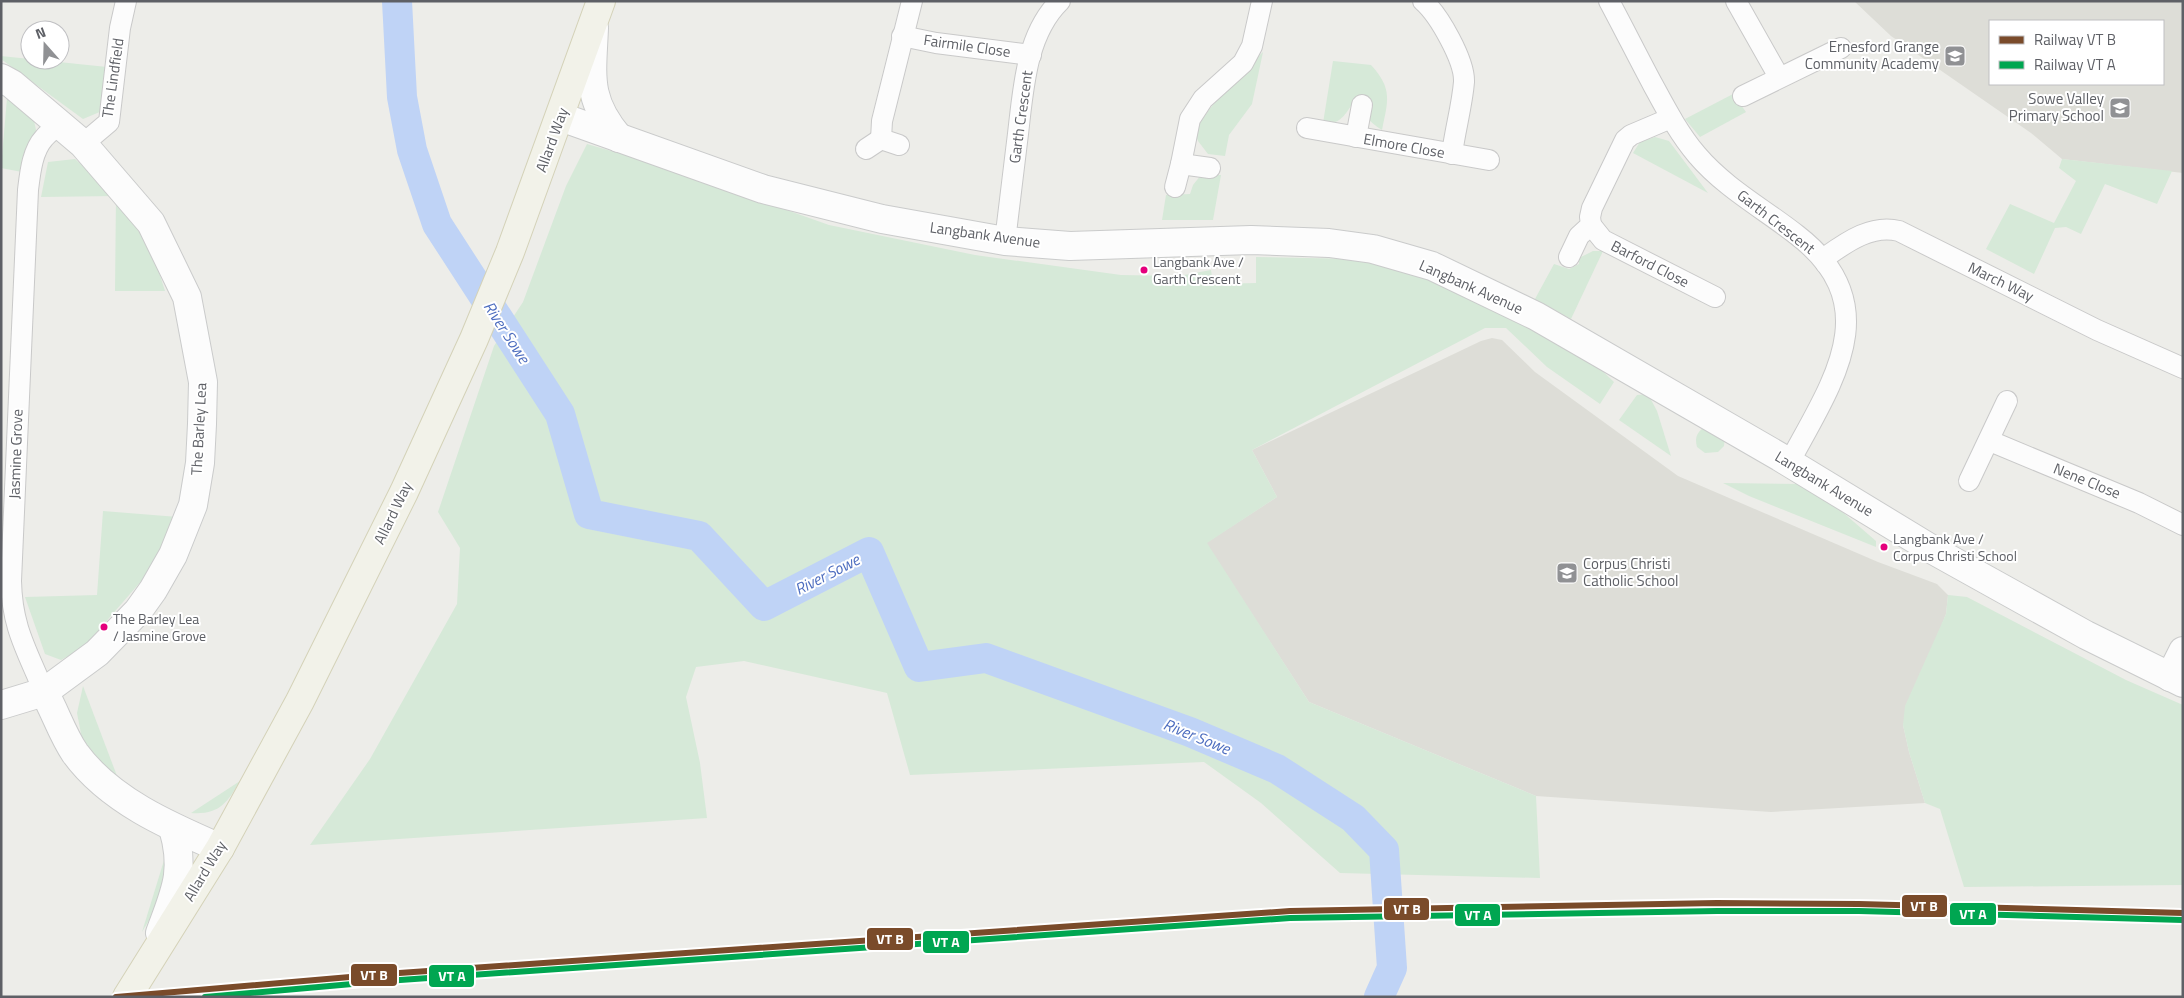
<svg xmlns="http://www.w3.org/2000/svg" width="2184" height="998" viewBox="0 0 2184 998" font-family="'Titillium Web',sans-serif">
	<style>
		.education { fill: #ddddd7; fill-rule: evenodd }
		.green { fill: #d6e9d8 }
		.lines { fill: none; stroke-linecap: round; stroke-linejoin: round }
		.river { stroke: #bfd3f6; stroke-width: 30 }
		.street-casing { stroke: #c9c9c9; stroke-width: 22 }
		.secondary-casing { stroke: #cacbcb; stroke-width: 30 }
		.primary-casing { stroke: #d4d2b8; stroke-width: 30 }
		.street { stroke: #fcfcfc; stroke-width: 20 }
		.secondary { stroke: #fcfcfc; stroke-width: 28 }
		.primary { stroke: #f2f2e9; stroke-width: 28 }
		.rail-1-casing { stroke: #fff; stroke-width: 10 }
		.rail-2-casing { stroke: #fff; stroke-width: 10 }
		.rail-1 { stroke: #7a4b2a; stroke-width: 6 }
		.rail-2 { stroke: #00a651; stroke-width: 6 }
		.bus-dot { fill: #e5007d; stroke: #fff; stroke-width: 2 }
		.labels { text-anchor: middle; stroke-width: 4; stroke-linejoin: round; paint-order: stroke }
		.bus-label { font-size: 14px; fill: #5e6066; stroke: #fff; text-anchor: start }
		.street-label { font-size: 15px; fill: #5e6066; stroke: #fff }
		.poi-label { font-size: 15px; fill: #5e6066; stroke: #fff; text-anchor: end }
		.water-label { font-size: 16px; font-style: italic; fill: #4d6dbf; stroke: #fff }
		.line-badge { stroke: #fff; stroke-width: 2 }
		.badge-label { font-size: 14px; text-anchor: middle; font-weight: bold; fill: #fff }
	</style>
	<rect width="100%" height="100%" fill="#edede9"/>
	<g class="education">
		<path d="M1854,1H2183V173L2062,159L2031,133L1891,36ZM1990,21H2163V84H1990Z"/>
		<path d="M1492,338L1502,340L1535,372L1678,476L1878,562L1937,584L1948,595L1946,614L1903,725L1909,752L1925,803L1771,812L1536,796L1309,702L1206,543L1277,497L1252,450L1481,341Z"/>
	</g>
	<g class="green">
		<path d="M1263,52L1252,104L1229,135L1225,156L1208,154L1198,141L1195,132C1212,100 1238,77 1263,52Z"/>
		<path d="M1,56L107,67L102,111L83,119L1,59Z"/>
		<path d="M1333,61L1371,65C1393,89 1388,101 1382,130C1370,123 1363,113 1353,103C1344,116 1340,125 1323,123Z"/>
		<path d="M1733,94L1746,112L1700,137L1685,119Z"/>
		<path d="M7,98L33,116L36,130L22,172L1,168Z"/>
		<path d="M1655,137L1669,141L1708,193L1633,153L1640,142Z"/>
		<path d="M587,144L660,165L829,225L975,255L1121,275L1179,276L1211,270L1213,284L1256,283V257L1358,259L1427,276L1503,311L1595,364L1614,382L1600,404L1547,367L1506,328H1485L1252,450L1277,497L1207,543L1309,702L1536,796L1540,878L1340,873L1261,803L1204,762L910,775L887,693L744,661L696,667L686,697L700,763L707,818L310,845L370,759L457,604L460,548L438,512L494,346L523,302L566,186Z"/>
		<path d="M75,159L116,196L152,250L165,291H115L116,196L41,197L48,162Z"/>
		<path d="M2062,159L2172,171L2157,204L2105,184L2081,234L2066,227L2055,228L2034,274L1986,249L2010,204L2054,223L2076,181L2059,168Z"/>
		<path d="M1201,175H1221L1213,220H1162L1166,195L1190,194L1193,185Z"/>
		<path d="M1593,251H1603L1571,319L1535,299L1554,264L1569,269L1579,264V258Z"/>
		<path d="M1648,394L1657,411L1671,456L1619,420L1637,395Z"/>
		<path d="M1707,425L1725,436L1724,446L1718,452L1705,453L1697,447C1694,436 1698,431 1707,425Z"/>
		<path d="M1723,483L1802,484L1832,503L1876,541V547L1749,496Z"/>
		<path d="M103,511L178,517L143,579L83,648L61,660L45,654L25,597L97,595Z"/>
		<path d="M1948,595L1967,597L2126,680L2183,705V885L1964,887L1940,809L1925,803L1909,752L1903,725L1905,706L1946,614Z"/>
		<path d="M83,686L117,776L90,758L82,739L77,713Z"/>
		<path d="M240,781C227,803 219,815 191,813Z"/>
		<path d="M169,844L160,902L142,932Z"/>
	</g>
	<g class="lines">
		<path class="river" d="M397,1L402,97L412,150L437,224L560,414L589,514L699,536L764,606L869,552L919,667L986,658L1190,732L1277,769L1353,818L1384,850L1392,968L1379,997"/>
		<g class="street-casing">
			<g id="street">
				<path d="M1423,1C1439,15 1465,61 1464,82C1462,106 1455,130 1452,154"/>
				<path d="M1609,1C1624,29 1638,57 1653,85C1666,109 1679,134 1697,155C1725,188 1764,209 1797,235C1889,306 1831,384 1789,463"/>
				<path d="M1736,1L1779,77"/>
				<path d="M902,36L936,43L1031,55"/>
				<path d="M1743,96L1841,48"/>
				<path d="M1307,128L1489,160"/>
				<path d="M1356,137L1362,105"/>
				<path d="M83,144L109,122L120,28L126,1"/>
				<path d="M899,145L881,139L882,121L912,1"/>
				<path d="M866,149L881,139"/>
				<path d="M1210,168L1181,164L1190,119L1203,99L1243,63L1252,46L1262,1"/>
				<path d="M1175,187L1181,164"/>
				<path d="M1591,225L1603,240L1715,297"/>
				<path d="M1005,241C1009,208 1013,175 1017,142C1023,96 1024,36 1060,1"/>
				<path d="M1569,257L1579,236L1591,225L1590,217L1592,208L1625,140L1631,135L1671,118"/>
				<path d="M1826,264L1827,256C1848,241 1873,224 1899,231L2097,330L2183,368"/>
				<path d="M1990,441L2139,503L2183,525"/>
				<path d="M1969,481L2007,401"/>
				<path d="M44,692C27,650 12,628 11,581L28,190C30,174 32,151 44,138C48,133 54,129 59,125"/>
			</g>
		</g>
		<g class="secondary-casing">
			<g id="secondary">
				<path d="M594,28C592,76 586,99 619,138"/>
				<path d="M1,78L12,84L83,144L151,223L187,297L203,382L202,424L200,463L193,505L173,555L153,590L138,611L97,653L44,692L1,705"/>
				<path d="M561,117L763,189L882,219L1005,241L1070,246L1251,240L1329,243L1373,249L1432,266L1536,316L1780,457L1933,550L2086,635L2183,683"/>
				<path d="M2170,677L2183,651"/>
				<path d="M44,692C55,711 62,734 75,753C109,800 169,826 220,848"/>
				<path d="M160,933C175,892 186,872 173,828"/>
			</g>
		</g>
		<g class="primary-casing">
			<path id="primary" d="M127,997L220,848L300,701L404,492L474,339L510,252L601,1"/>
		</g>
		<use href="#street" class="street"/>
		<use href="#secondary" class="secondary"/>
		<use href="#primary" class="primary"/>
		<g class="rail-1-casing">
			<path id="rail-1" d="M116,997L385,974L1290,911L1717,903L1859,904L2183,913"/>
		</g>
		<g class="rail-2-casing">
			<path id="rail-2" d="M205,997L386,981L1290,918L1717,911H1859L2183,920"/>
		</g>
		<use href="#rail-1" class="rail-1"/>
		<use href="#rail-2" class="rail-2"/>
	</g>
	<defs>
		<g id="school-square" transform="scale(1.125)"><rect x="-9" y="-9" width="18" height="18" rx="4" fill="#909194" stroke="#fff"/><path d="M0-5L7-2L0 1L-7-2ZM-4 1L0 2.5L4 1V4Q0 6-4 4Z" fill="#fff"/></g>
	</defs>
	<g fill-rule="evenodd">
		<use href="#school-square" x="1955" y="56"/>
		<use href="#school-square" x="2120" y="108"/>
		<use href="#school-square" x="1567" y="573"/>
	</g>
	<g class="bus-dot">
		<circle cx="1144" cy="270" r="4.5"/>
		<circle cx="1884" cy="547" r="4.5"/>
		<circle cx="104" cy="627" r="4.5"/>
	</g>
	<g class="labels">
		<g class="bus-label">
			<text x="1153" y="267">Langbank Ave /<tspan x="1153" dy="17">Garth Crescent</tspan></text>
			<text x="1893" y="544">Langbank Ave /<tspan x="1893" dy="17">Corpus Christi School</tspan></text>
			<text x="113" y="624">The Barley Lea<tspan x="113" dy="17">/ Jasmine Grove</tspan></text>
		</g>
		<g class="street-label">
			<text transform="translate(967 46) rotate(8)" y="5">Fairmile Close</text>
			<text transform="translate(113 78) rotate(-82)" y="5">The Lindfield</text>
			<text transform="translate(1021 117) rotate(-82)" y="5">Garth Crescent</text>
			<text transform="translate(552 140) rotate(-70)" y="5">Allard Way</text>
			<text transform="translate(1404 146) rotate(10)" y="5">Elmore Close</text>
			<text transform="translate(1776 222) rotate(38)" y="5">Garth Crescent</text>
			<text transform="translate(985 235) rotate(8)" y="5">Langbank Avenue</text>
			<text transform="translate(1650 264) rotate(27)" y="5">Barford Close</text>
			<text transform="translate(2001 282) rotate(26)" y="5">March Way</text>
			<text transform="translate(1471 287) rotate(24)" y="5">Langbank Avenue</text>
			<text transform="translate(199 429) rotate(-87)" y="5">The Barley Lea</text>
			<text transform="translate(16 454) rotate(-88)" y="5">Jasmine Grove</text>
			<text transform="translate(2087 481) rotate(22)" y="5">Nene Close</text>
			<text transform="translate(1824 484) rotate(31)" y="5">Langbank Avenue</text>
			<text transform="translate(393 513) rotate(-64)" y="5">Allard Way</text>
			<text transform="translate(205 871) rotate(-59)" y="5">Allard Way</text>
		</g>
		<g class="poi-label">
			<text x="1939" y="52">Ernesford Grange<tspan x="1939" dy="17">Community Academy</tspan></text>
			<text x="2104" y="104">Sowe Valley<tspan x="2104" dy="17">Primary School</tspan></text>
			<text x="1583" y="569" text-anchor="start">Corpus Christi<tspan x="1583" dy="17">Catholic School</tspan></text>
		</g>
		<g class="water-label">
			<text transform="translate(507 332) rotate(57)" y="6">River Sowe</text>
			<text transform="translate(827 574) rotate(-27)" y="6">River Sowe</text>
			<text transform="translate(1197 736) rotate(22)" y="6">River Sowe</text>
		</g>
	</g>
	<g class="line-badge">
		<rect x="1901" y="894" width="47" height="24" rx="5" fill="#7a4b2a"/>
		<rect x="1383" y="897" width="47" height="24" rx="5" fill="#7a4b2a"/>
		<rect x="1949" y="902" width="48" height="24" rx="5" fill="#00a651"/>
		<rect x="1454" y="903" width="47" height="24" rx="5" fill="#00a651"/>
		<rect x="866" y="927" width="48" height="24" rx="5" fill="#7a4b2a"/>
		<rect x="922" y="930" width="48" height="24" rx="5" fill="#00a651"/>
		<rect x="350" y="963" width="48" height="24" rx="5" fill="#7a4b2a"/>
		<rect x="428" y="964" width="47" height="24" rx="5" fill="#00a651"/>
	</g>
	<g class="badge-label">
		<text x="1924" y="911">VT B</text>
		<text x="1407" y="914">VT B</text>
		<text x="1973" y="919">VT A</text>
		<text x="1478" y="920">VT A</text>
		<text x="890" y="944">VT B</text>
		<text x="946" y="947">VT A</text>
		<text x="374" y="980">VT B</text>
		<text x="452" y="981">VT A</text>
	</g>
	<rect width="2184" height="998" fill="none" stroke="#5e6066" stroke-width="5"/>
	<rect x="1989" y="20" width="175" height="65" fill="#ffffff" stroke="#bfbfc2"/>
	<rect x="1999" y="36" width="25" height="8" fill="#7a4b2a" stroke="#bfbfc2"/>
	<text x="2034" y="45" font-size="15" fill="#5e6066">Railway VT B</text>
	<rect x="1999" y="61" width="25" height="8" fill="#00a651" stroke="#bfbfc2"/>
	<text x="2034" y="70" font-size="15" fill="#5e6066">Railway VT A</text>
	<g transform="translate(45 45) rotate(340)"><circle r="24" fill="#ffffff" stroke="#bfbfc2"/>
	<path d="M0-4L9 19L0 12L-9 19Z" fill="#909194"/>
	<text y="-8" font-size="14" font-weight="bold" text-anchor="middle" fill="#5e6066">N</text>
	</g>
</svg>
